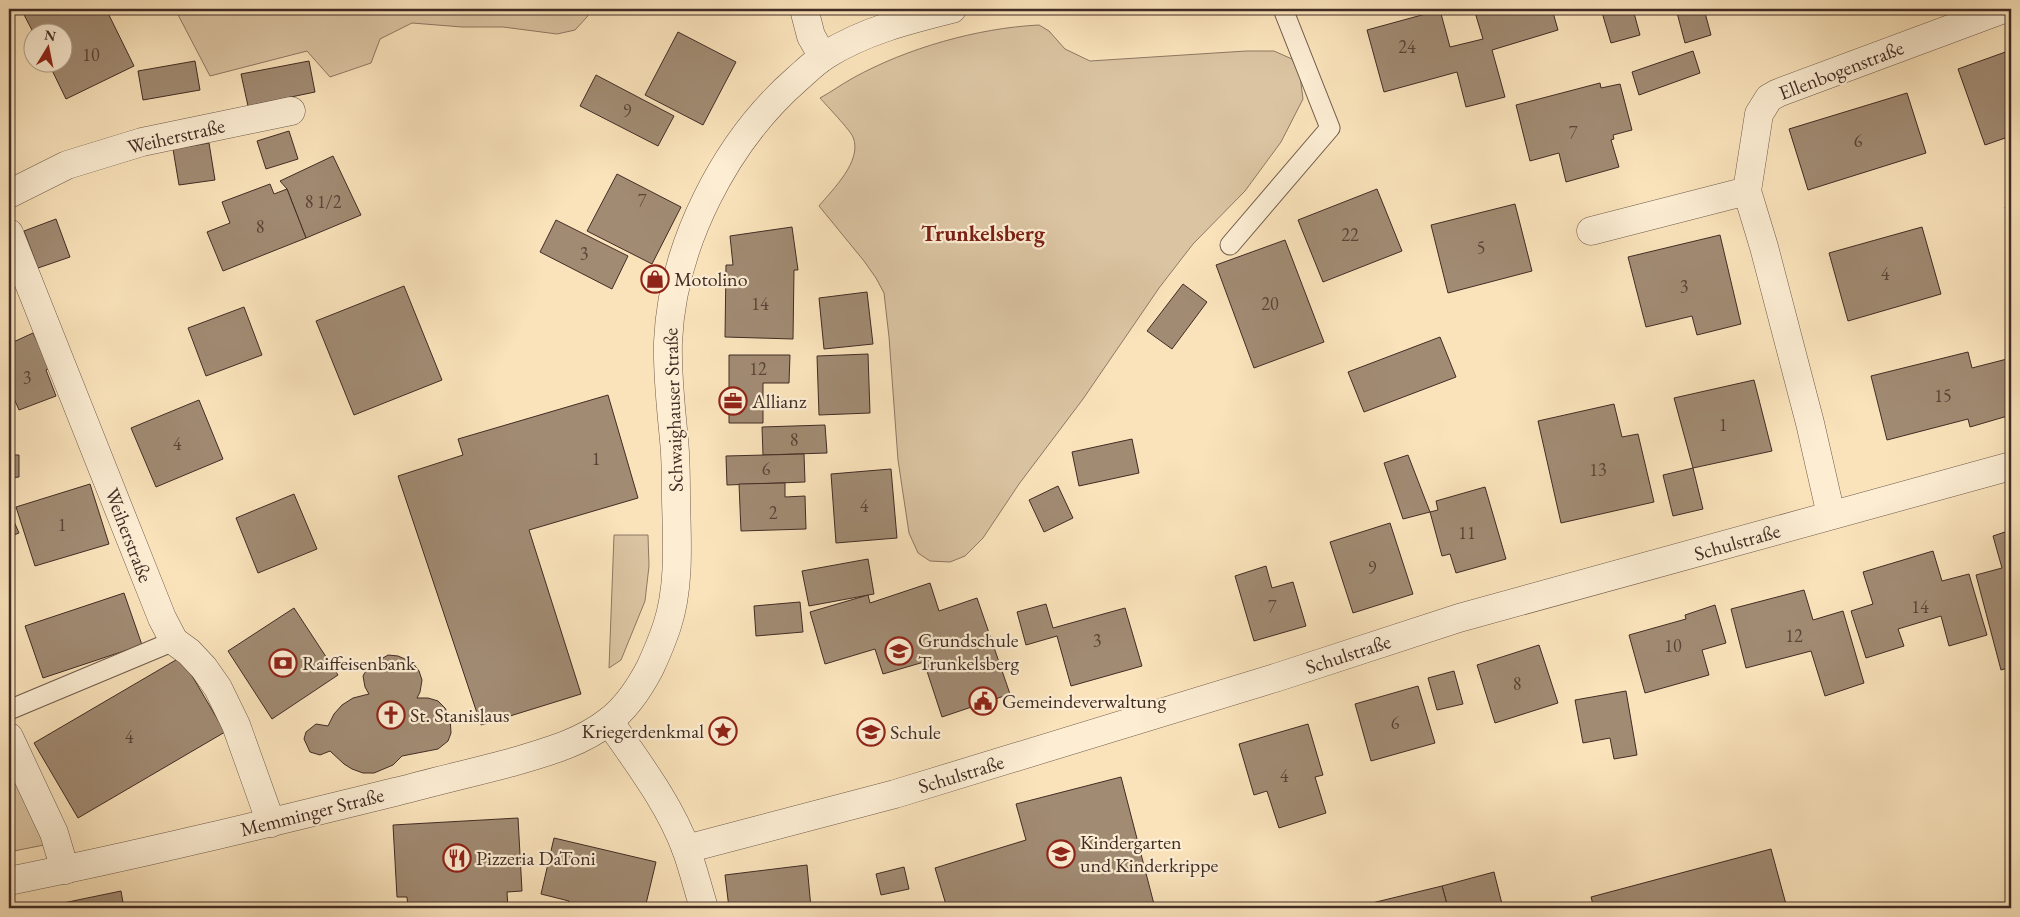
<svg xmlns="http://www.w3.org/2000/svg" width="2020" height="917" viewBox="0 0 2020 917" font-family="'EB Garamond',serif">
	<style>
		.green { fill: #dbc4a2; stroke: #8e7864 }
		.building { fill: #a18b73; stroke: #412c25 }
		.lines { fill: none; stroke-linecap: round; stroke-linejoin: round }
		.service-casing { stroke: #6f5a4a; stroke-width: 21 }
		.minor-casing { stroke: #6f5a4a; stroke-width: 29 }
		.tertiary-casing { stroke: #6f5a4a; stroke-width: 29 }
		.service { stroke: #fcedd3; stroke-width: 19 }
		.minor { stroke: #fcedd3; stroke-width: 28 }
		.tertiary { stroke: #fcedd3; stroke-width: 28 }
		.labels { text-anchor: middle; stroke-width: 4.5; stroke-linejoin: round; paint-order: stroke }
		.number-label { font-size: 18px; fill: #594438 }
		.street-label { font-size: 20px; fill: #412c25; stroke: #fcedd3 }
		.poi-label { font-size: 20px; fill: #412c25; stroke: #fcedd3; text-anchor: start }
		.quarter-label { font-size: 22px; font-weight: bold; fill: #7a1f14; stroke: #fcedd3 }
	</style>
	<rect width="100%" height="100%" fill="#fae3bb"/>
	<filter id="stains"><feTurbulence type="fractalNoise" baseFrequency=".004" numOctaves="4"/><feColorMatrix values="0 0 0 0 .2 0 0 0 0 .09 0 0 0 0 .02 0 0 0 .5 -.17"/></filter>
	<radialGradient id="worn" r=".72"><stop offset=".6" stop-color="#630" stop-opacity="0"/><stop offset="1" stop-color="#630" stop-opacity=".3"/></radialGradient>
	<g class="green">
		<path d="M175,9H591L587,17L575,30L557,34L503,27H462L412,23L380,39L371,63L330,77L307,51L210,76Z"/>
		<path d="M1039,25L1049,31L1065,49L1090,61L1246,51H1274L1292,59L1300,76L1303,99L1281,142L1245,191L1193,244L1159,288L1083,399L1019,484L983,538L965,556L950,562L930,561L918,553L909,533L898,460L889,337L884,293L876,278L864,261L819,206C832,190 863,161 853,137C850,130 827,106 820,98C831,92 842,84 853,78C907,48 978,28 1039,25Z"/>
		<path d="M614,535H648L649,566L645,601L621,660L609,668Z"/>
		<path d="M9,753L49,844L9,852Z"/>
	</g>
	<g class="building">
		<path d="M21,9H106L134,66L66,99L48,62H62V32H33Z"/>
		<path d="M1474,9H1552L1558,30L1492,50L1505,97L1466,107L1457,72L1384,92L1367,30L1440,10L1450,47L1483,39Z"/>
		<path d="M1601,9H1650L1634,13L1640,35L1611,43Z"/>
		<path d="M1676,9H1704L1711,35L1685,43Z"/>
		<path d="M678,32L736,62L703,125L645,95Z"/>
		<path d="M2011,50V136L1985,145L1958,69Z"/>
		<path d="M1693,51L1700,73L1639,95L1632,72Z"/>
		<path d="M195,61L200,90L143,100L138,71Z"/>
		<path d="M309,61L315,92L248,106L241,74Z"/>
		<path d="M596,75L674,116L658,146L580,106Z"/>
		<path d="M1600,83L1601,88L1620,84L1632,130L1613,135L1614,139L1611,140L1619,167L1566,182L1559,153L1530,161L1516,105Z"/>
		<path d="M1907,93L1926,153L1808,190L1789,129Z"/>
		<path d="M289,131L298,159L266,169L257,141Z"/>
		<path d="M209,143L215,180L179,185L173,149Z"/>
		<path d="M333,156L361,215L306,238L287,189L280,181Z"/>
		<path d="M617,174L681,207L652,264L587,231Z"/>
		<path d="M270,184L274,194L287,189L306,238L223,271L207,232L230,223L222,202Z"/>
		<path d="M1377,189L1402,251L1323,282L1298,220Z"/>
		<path d="M1515,204L1532,271L1448,293L1431,225Z"/>
		<path d="M2011,205V226L2005,207Z"/>
		<path d="M56,219L70,257L38,268L24,231Z"/>
		<path d="M556,220L628,256L612,289L540,252Z"/>
		<path d="M792,227L798,270H794L793,339L725,337L726,265H733L730,236Z"/>
		<path d="M1922,227L1941,294L1848,321L1829,253Z"/>
		<path d="M1720,235L1741,324L1697,335L1692,316L1646,327L1628,257Z"/>
		<path d="M1285,240L1324,342L1254,368L1216,265Z"/>
		<path d="M1183,284L1207,302L1172,349L1147,331Z"/>
		<path d="M404,286L442,380L354,415L316,321Z"/>
		<path d="M867,292L873,344L824,349L819,298Z"/>
		<path d="M244,307L262,355L206,376L188,328Z"/>
		<path d="M33,333L50,368L46,370L56,396L19,410L9,387V344Z"/>
		<path d="M1440,337L1456,377L1364,412L1348,372Z"/>
		<path d="M1968,352L1972,368L2007,359L2011,374V415L1970,427L1968,419L1887,440L1871,376Z"/>
		<path d="M868,354L870,413L819,415L817,356Z"/>
		<path d="M729,355H790L789,383H763V423H729Z"/>
		<path d="M1754,380L1772,451L1693,468L1674,398Z"/>
		<path d="M608,395L638,498L529,530L581,694L481,725L398,476L463,455L458,439Z"/>
		<path d="M199,400L223,459L156,487L131,428Z"/>
		<path d="M1614,404L1622,437L1638,434L1654,502L1561,523L1538,421Z"/>
		<path d="M825,425L827,453L763,455L762,427Z"/>
		<path d="M1132,439L1139,473L1079,486L1072,452Z"/>
		<path d="M804,454L805,482L727,485L726,456Z"/>
		<path d="M9,455H19V477L9,478Z"/>
		<path d="M1408,455L1430,512L1403,519L1384,463Z"/>
		<path d="M1693,468L1703,509L1673,516L1663,475Z"/>
		<path d="M891,469L897,538L836,543L831,474Z"/>
		<path d="M785,483V497L805,496L806,529L741,531L739,484Z"/>
		<path d="M90,484L109,544L35,566L16,507Z"/>
		<path d="M1058,486L1073,518L1044,532L1029,500Z"/>
		<path d="M1485,487L1506,559L1456,573L1450,554L1442,556L1430,512L1438,510L1436,501Z"/>
		<path d="M294,494L317,549L258,573L236,518Z"/>
		<path d="M9,510L19,533L9,537Z"/>
		<path d="M1390,523L1413,594L1353,613L1330,542Z"/>
		<path d="M2011,530V667L2001,670L1976,575L2002,568L1993,536Z"/>
		<path d="M1933,551L1942,581L1969,574L1987,635L1949,646L1941,616L1898,629L1904,646L1866,658L1851,611L1873,604L1863,572Z"/>
		<path d="M868,559L874,594L809,606L802,571Z"/>
		<path d="M1266,566L1272,588L1293,582L1306,626L1254,641L1235,576Z"/>
		<path d="M930,583L939,611L977,598L1010,694L942,717L924,662L883,674L875,649L825,664L810,612L868,595L870,603Z"/>
		<path d="M1804,590L1813,620L1843,611L1864,683L1825,696L1811,651L1746,668L1731,609Z"/>
		<path d="M124,593L142,645L43,678L25,626Z"/>
		<path d="M800,602L803,632L756,636L754,606Z"/>
		<path d="M1046,604L1053,628L1125,608L1142,666L1071,686L1057,636L1026,645L1017,612Z"/>
		<path d="M1715,605L1726,643L1702,650L1709,675L1645,693L1629,635L1686,619L1685,615Z"/>
		<path d="M294,608L338,675L272,719L228,651Z"/>
		<path d="M1539,645L1558,703L1495,723L1477,665Z"/>
		<path d="M388,655L398,656L412,662L419,671L422,680L420,692L417,698H428L438,701L445,708L450,717L451,733L448,741L438,749L402,756L393,765L374,773H363L352,769L344,764L330,751L320,755L310,752L304,739L306,732L316,724L328,726L334,714L342,705L353,698L369,694L365,687L363,676L368,667Z"/>
		<path d="M181,657L225,732L78,818L34,743Z"/>
		<path d="M1454,671L1463,704L1437,710L1428,678Z"/>
		<path d="M1418,686L1435,743L1371,761L1355,704Z"/>
		<path d="M1626,691L1637,755L1614,759L1610,738L1583,743L1575,700Z"/>
		<path d="M1308,724L1323,775L1315,777L1326,813L1279,828L1267,791L1254,795L1239,744Z"/>
		<path d="M1121,777L1155,908H947L935,868L1026,840L1016,804Z"/>
		<path d="M518,818L522,891L507,892L508,908H408L407,897H397L393,825Z"/>
		<path d="M554,838L656,862L645,908H567L569,901L541,894Z"/>
		<path d="M1771,849L1787,908H1594L1591,897Z"/>
		<path d="M807,865L811,908H729L725,875Z"/>
		<path d="M904,867L909,889L881,895L876,874Z"/>
		<path d="M1494,872L1503,908H1448L1442,886Z"/>
		<path d="M1442,886L1448,908H1378L1376,902Z"/>
		<path d="M121,891L124,908H39Z"/>
		<path d="M1376,902L1378,908H1353Z"/>
	</g>
	<g class="lines">
		<g class="service-casing">
			<g id="service">
				<path d="M1230,245L1330,128L1283,9"/>
				<path d="M9,710L174,641"/>
			</g>
		</g>
		<g class="minor-casing">
			<g id="minor">
				<path d="M804,9L811,36L823,57"/>
				<path d="M9,194L67,165L142,142L291,111"/>
				<path d="M1591,231L1747,191"/>
				<path d="M9,233L162,618L174,641L189,652L204,668L218,688L236,725L271,823"/>
				<path d="M1831,515L1810,423L1764,247L1747,191L1759,114L1769,98L1778,93L2004,9"/>
				<path d="M609,721C637,762 669,803 686,849C693,868 698,889 704,908"/>
				<path d="M9,737L54,833L65,870"/>
				<path d="M686,849L895,794L1278,677L1459,618L2011,466"/>
			</g>
		</g>
		<g class="tertiary-casing">
			<path id="tertiary" d="M9,881C144,854 277,821 411,788C445,779 479,771 513,762C547,752 581,743 609,721C626,708 640,687 650,668C656,655 662,641 667,626C680,587 677,541 676,500C676,480 676,459 674,440C671,407 667,375 668,342C672,246 725,142 797,79C806,71 815,62 826,55C864,31 908,20 952,9"/>
		</g>
		<use href="#service" class="service"/>
		<use href="#minor" class="minor"/>
		<use href="#tertiary" class="tertiary"/>
	</g>
	<defs>
		<g id="shop-ring" transform="scale(1.4375)"><circle r="9.5" fill="#fcedd3" stroke="#8f2418" stroke-width="1.5"/><path d="M-5-2.5h2.3a2.7 3.5 0 0 1 5.4 0H5L5.5 6h-11ZM-1.5-2.5h3a1.5 2.3 0 0 0-3 0Z" fill="#8f2418"/></g>
		<g id="office-ring" transform="scale(1.4375)"><circle r="9.5" fill="#fcedd3" stroke="#8f2418" stroke-width="1.5"/><path d="M-6-3h4V-5.5h4V-3h4V5H-6ZM-1-4.5V-3h2v-1.5ZM-6 0V1H6V0Z" fill="#8f2418"/></g>
		<g id="school-ring" transform="scale(1.4375)"><circle r="9.5" fill="#fcedd3" stroke="#8f2418" stroke-width="1.5"/><path d="M0-5L7-2L0 1L-7-2ZM-4 1L0 2.5L4 1V4Q0 6-4 4Z" fill="#8f2418"/></g>
		<g id="bank-ring" transform="scale(1.4375)"><circle r="9.5" fill="#fcedd3" stroke="#8f2418" stroke-width="1.5"/><path d="M-6-4H6V4H-6ZM0-2.3a2.3 2.3 0 1 0 0 4.6a2.3 2.3 0 1 0 0-4.6Z" fill="#8f2418"/></g>
		<g id="civic-ring" transform="scale(1.4375)"><circle r="9.5" fill="#fcedd3" stroke="#8f2418" stroke-width="1.5"/><path d="M-.6-6.5H3V-4.5H.6V-3L4-1V1h2V6H-6V1h2V-1L-.6-3ZM-1.2 2.5V6h2.4V2.5Z" fill="#8f2418"/></g>
		<g id="church-ring" transform="scale(1.4375)"><circle r="9.5" fill="#fcedd3" stroke="#8f2418" stroke-width="1.5"/><path d="M-1.2-6h2.4v3.5h3.3v2.4h-3.3V6h-2.4V-.1h-3.3v-2.4h3.3Z" fill="#8f2418"/></g>
		<g id="sight-ring" transform="scale(1.4375)"><circle r="9.5" fill="#fcedd3" stroke="#8f2418" stroke-width="1.5"/><path d="M0-6L1.8-2.2L6-1.7L2.9 1.2L3.7 5.4L0 3.3L-3.7 5.4L-2.9 1.2L-6-1.7L-1.8-2.2Z" fill="#8f2418"/></g>
		<g id="restaurant-ring" transform="scale(1.4375)"><circle r="9.5" fill="#fcedd3" stroke="#8f2418" stroke-width="1.5"/><path d="M-5-6h1v4h1v-4h1v4h1v-4h1v5L-1.5 .5V6h-2V.5L-5-1ZM5-6V6H3V1.5H1.5Q1.5-4 5-6Z" fill="#8f2418"/></g>
	</defs>
	<g fill-rule="evenodd">
		<use href="#shop-ring" x="655" y="279"/>
		<use href="#office-ring" x="733" y="401"/>
		<use href="#school-ring" x="899" y="651"/>
		<use href="#bank-ring" x="283" y="663"/>
		<use href="#civic-ring" x="983" y="701"/>
		<use href="#church-ring" x="391" y="715"/>
		<use href="#sight-ring" x="723" y="731"/>
		<use href="#school-ring" x="871" y="732"/>
		<use href="#school-ring" x="1061" y="854"/>
		<use href="#restaurant-ring" x="457" y="858"/>
	</g>
	<g class="labels">
		<g class="number-label">
			<text x="1407" y="53">24</text>
			<text x="91" y="61">10</text>
			<text x="627" y="117">9</text>
			<text x="1573" y="139">7</text>
			<text x="1858" y="147">6</text>
			<text x="642" y="207">7</text>
			<text x="323" y="208">8 1/2</text>
			<text x="260" y="233">8</text>
			<text x="1350" y="241">22</text>
			<text x="1481" y="254">5</text>
			<text x="584" y="260">3</text>
			<text x="1885" y="280">4</text>
			<text x="1684" y="293">3</text>
			<text x="760" y="310">14</text>
			<text x="1270" y="310">20</text>
			<text x="758" y="375">12</text>
			<text x="27" y="384">3</text>
			<text x="1943" y="402">15</text>
			<text x="1723" y="431">1</text>
			<text x="794" y="446">8</text>
			<text x="177" y="450">4</text>
			<text x="596" y="465">1</text>
			<text x="766" y="475">6</text>
			<text x="1598" y="476">13</text>
			<text x="864" y="512">4</text>
			<text x="773" y="519">2</text>
			<text x="62" y="531">1</text>
			<text x="1467" y="539">11</text>
			<text x="1372" y="574">9</text>
			<text x="1272" y="613">7</text>
			<text x="1920" y="613">14</text>
			<text x="1794" y="642">12</text>
			<text x="1097" y="647">3</text>
			<text x="1673" y="652">10</text>
			<text x="1517" y="690">8</text>
			<text x="1395" y="729">6</text>
			<text x="129" y="743">4</text>
			<text x="1284" y="782">4</text>
		</g>
		<g class="street-label">
			<text transform="translate(1841 70) rotate(-21)" y="7">Ellenbogenstraße</text>
			<text transform="translate(176 136) rotate(-13)" y="7">Weiherstraße</text>
			<text transform="translate(673 410) rotate(-92)" y="7">Schwaighauser Straße</text>
			<text transform="translate(129 535) rotate(69)" y="7">Weiherstraße</text>
			<text transform="translate(1737 542) rotate(-16)" y="7">Schulstraße</text>
			<text transform="translate(1348 654) rotate(-18)" y="7">Schulstraße</text>
			<text transform="translate(961 774) rotate(-17)" y="7">Schulstraße</text>
			<text transform="translate(312 812) rotate(-14)" y="7">Memminger Straße</text>
		</g>
		<g class="poi-label">
			<text x="674" y="286">Motolino</text>
			<text x="752" y="408">Allianz</text>
			<text x="918" y="647">Grundschule<tspan x="918" dy="23">Trunkelsberg</tspan></text>
			<text x="302" y="670">Raiffeisenbank</text>
			<text x="1002" y="708">Gemeindeverwaltung</text>
			<text x="410" y="722">St. Stanislaus</text>
			<text x="704" y="738" text-anchor="end">Kriegerdenkmal</text>
			<text x="890" y="739">Schule</text>
			<text x="1080" y="849">Kindergarten<tspan x="1080" dy="23">und Kinderkrippe</tspan></text>
			<text x="476" y="865">Pizzeria DaToni</text>
		</g>
		<g class="quarter-label">
			<text x="983" y="241">Trunkelsberg</text>
		</g>
	</g>
	<rect width="2020" height="917" fill="none" stroke="#fae3bb" stroke-width="30"/>
	<rect x="10" y="10" width="2000" height="897" fill="none" stroke="#412c25" stroke-width="2.5"/>
	<rect x="15" y="15" width="1990" height="887" fill="none" stroke="#412c25"/>
	<g transform="translate(48 48) rotate(10)"><circle r="24" fill="#fcedd3" stroke="#b1a08d"/>
	<path d="M0-4L9 19L0 12L-9 19Z" fill="#8f2418"/>
	<text y="-8" font-size="14" font-weight="bold" text-anchor="middle" fill="#412c25">N</text>
	</g>
	<rect width="100%" height="100%" filter="url(#stains)"/>
	<rect width="100%" height="100%" fill="url(#worn)"/>
</svg>
